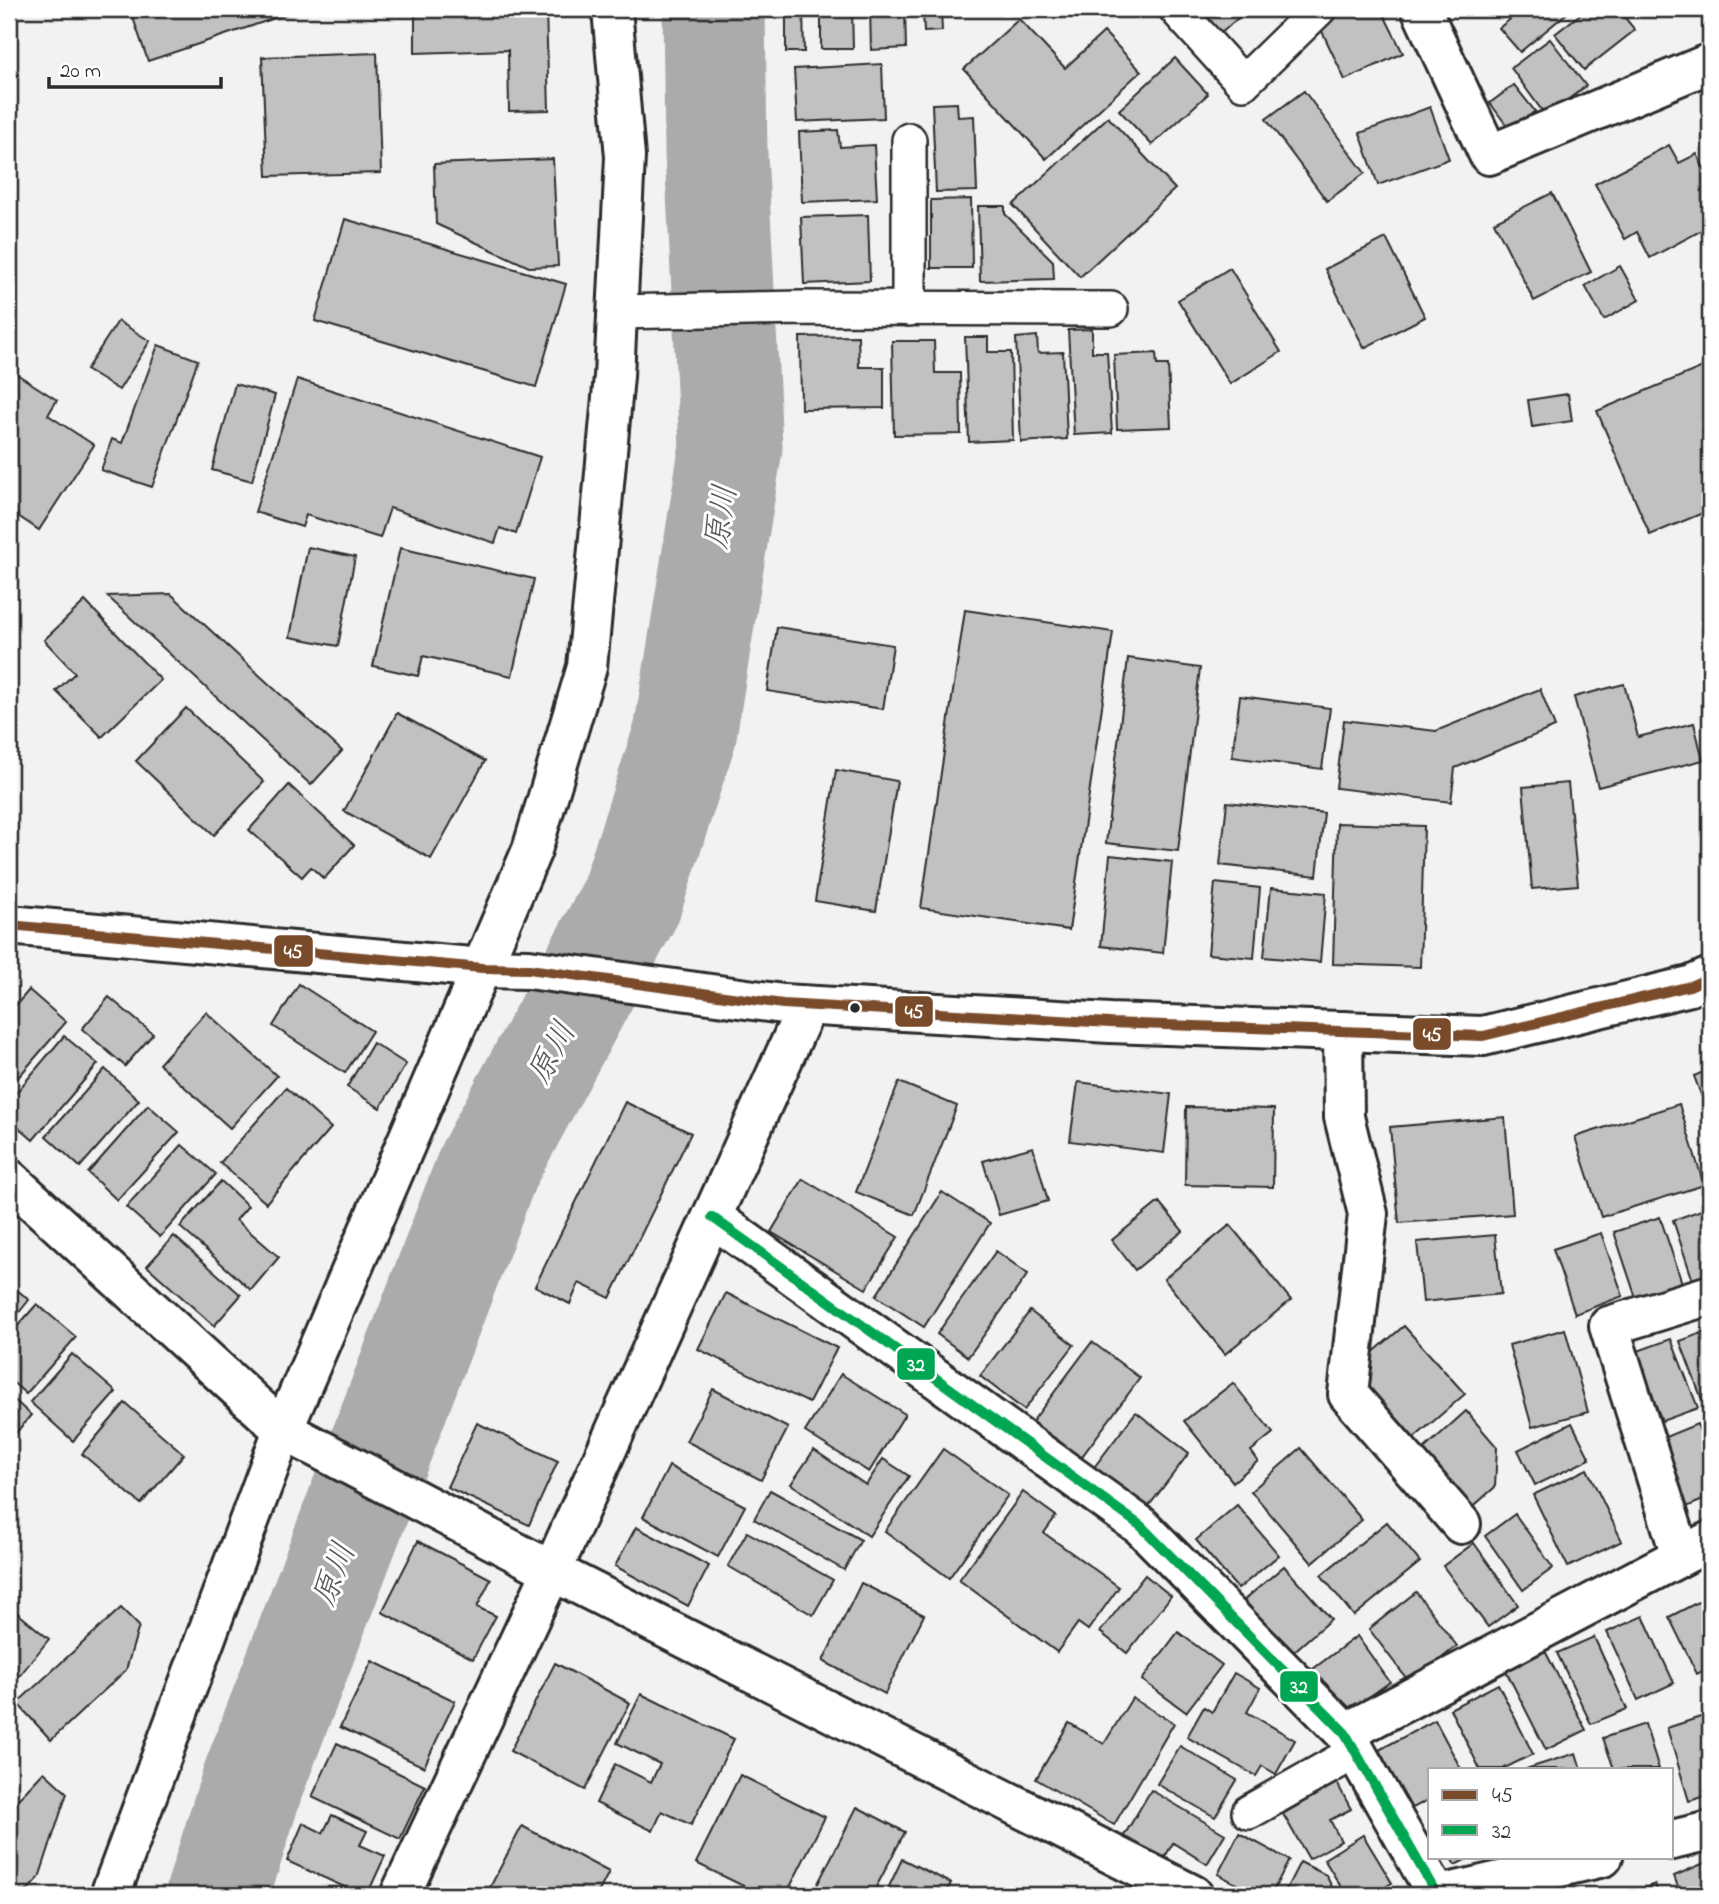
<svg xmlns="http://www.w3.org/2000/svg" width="1719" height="1904" viewBox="0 0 1719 1904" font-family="'Indie Flower','Klee One',sans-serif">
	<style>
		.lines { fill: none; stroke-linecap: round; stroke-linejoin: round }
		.river { stroke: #ababab; stroke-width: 103 }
		.building { fill: #c1c1c1; stroke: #2b2b2b; stroke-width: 2 }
		.lane-casing { stroke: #2b2b2b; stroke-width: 38 }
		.street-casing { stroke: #2b2b2b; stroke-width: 44 }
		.primary-casing { stroke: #2b2b2b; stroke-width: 44 }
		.lane { stroke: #fff; stroke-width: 33 }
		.street { stroke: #fff; stroke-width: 38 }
		.primary { stroke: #fff; stroke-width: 38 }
		.bus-1-casing { stroke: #fff; stroke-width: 16 }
		.bus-2-casing { stroke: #fff; stroke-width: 16 }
		.bus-1 { stroke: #7a4b2a; stroke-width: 10 }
		.bus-2 { stroke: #00a651; stroke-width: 10 }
		.bus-dot { fill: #2b2b2b; stroke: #fff; stroke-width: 2.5 }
		.labels { text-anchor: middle; stroke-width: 6; stroke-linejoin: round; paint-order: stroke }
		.water-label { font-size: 33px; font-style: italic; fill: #585858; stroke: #fff }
		.line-badge { stroke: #fff; stroke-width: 2.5 }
		.badge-label { font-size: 19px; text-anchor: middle; font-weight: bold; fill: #fff }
	</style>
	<rect width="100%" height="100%" fill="#f2f2f2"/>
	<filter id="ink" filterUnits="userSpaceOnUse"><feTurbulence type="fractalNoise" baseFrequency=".0143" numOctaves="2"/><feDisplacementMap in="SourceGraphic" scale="14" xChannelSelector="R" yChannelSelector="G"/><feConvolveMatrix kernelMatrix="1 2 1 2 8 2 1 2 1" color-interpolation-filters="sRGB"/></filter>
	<g filter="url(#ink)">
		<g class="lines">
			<path class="river" d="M217,1895L253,1781L488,1166L630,903L685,734L731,447L716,153L714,9"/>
		</g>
		<g class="building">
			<path d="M130,9H302L148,61Z"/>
			<path d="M546,9L549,110L509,111L508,50L415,53V11Z"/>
			<path d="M786,9H803L804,52H786Z"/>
			<path d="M821,9H852L853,49H821Z"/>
			<path d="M870,9H905L906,48L871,50Z"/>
			<path d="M923,9H941L942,31L924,32Z"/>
			<path d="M1196,9H1248L1219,35Z"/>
			<path d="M1354,9H1381L1403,53L1345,80L1319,25Z"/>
			<path d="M1494,9H1514L1502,18Z"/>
			<path d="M1523,9H1572L1520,52L1499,28Z"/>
			<path d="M1587,9H1618L1635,30L1584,70L1555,34Z"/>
			<path d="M1019,19L1065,68L1104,32L1141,71L1046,159L964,69Z"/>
			<path d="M1550,39L1586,86L1546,116L1511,68Z"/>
			<path d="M377,53L381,173L267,176L262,57Z"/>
			<path d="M1175,58L1208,94L1152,145L1119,110Z"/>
			<path d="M882,64L884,118L797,122L794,69Z"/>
			<path d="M1514,85L1535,111L1511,131L1490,103Z"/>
			<path d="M1304,91L1365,173L1327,201L1266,119Z"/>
			<path d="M957,103L958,117L974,116L977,191L936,192L932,104Z"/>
			<path d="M1430,107L1449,159L1378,185L1360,133Z"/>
			<path d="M1108,117L1175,189L1080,277L1013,205Z"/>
			<path d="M838,130L840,147L874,145L877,199L802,202L799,132Z"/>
			<path d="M1669,145L1679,163L1697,154L1710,180V226L1650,258L1637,232L1625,239L1595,184Z"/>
			<path d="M553,159L558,266L529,267L436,224L434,164Z"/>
			<path d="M1552,193L1591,272L1534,301L1494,222Z"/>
			<path d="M971,199L972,268H931V200Z"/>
			<path d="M978,206H1005V214L1053,261L1054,279L980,281Z"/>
			<path d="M868,215L870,281L804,284L801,217Z"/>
			<path d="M345,219L566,284L536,387L315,321Z"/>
			<path d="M1386,238L1425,317L1364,348L1325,269Z"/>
			<path d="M1620,266L1639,300L1604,320L1585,286Z"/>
			<path d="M1230,268L1281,352L1230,384L1178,300Z"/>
			<path d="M118,321L150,341L119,390L86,370Z"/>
			<path d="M1092,329V352H1107L1112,433L1074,435L1068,330Z"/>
			<path d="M858,336L859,367H884V408L801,409L800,337Z"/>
			<path d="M1037,336L1038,353L1063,352L1067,439L1021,442L1016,338Z"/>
			<path d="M965,337H988V352H1011L1013,440L969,442Z"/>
			<path d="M892,341H934L935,373H960L961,434L894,435Z"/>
			<path d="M158,345L198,360L152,487L101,470L112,439L122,443Z"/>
			<path d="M1156,353L1157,365H1168L1171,427L1117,429L1114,355Z"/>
			<path d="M1710,364V510L1650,535L1597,411Z"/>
			<path d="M9,369L57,400L48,415L94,445L39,530L9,510Z"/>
			<path d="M297,379L540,457L516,534L500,528L495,543L390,508L380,538L306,515L302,527L255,512Z"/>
			<path d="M235,384L275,395L252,481L212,470Z"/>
			<path d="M1568,394L1572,421L1532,427L1528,400Z"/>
			<path d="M308,547L355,557L338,646L290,637Z"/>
			<path d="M400,548L534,579L512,676L423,656L418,676L373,666Z"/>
			<path d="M171,594L342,751L311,785L107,596Z"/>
			<path d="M85,601L161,680L102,737L56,691L75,673L44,640Z"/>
			<path d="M965,610L1113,632L1069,930L921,908Z"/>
			<path d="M777,627L893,645L883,709L767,691Z"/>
			<path d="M1128,658L1200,668L1178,851L1106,843Z"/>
			<path d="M1624,684L1638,737L1694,723L1703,760L1598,787L1574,697Z"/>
			<path d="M1540,689L1555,727L1455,768L1451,802L1336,788L1344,720L1436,731Z"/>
			<path d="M1240,696L1330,708L1322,769L1232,757Z"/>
			<path d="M186,708L264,782L214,835L136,761Z"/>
			<path d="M397,713L485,761L431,859L344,811Z"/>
			<path d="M836,770L897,781L876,911L815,901Z"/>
			<path d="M1568,783L1578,885L1532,889L1523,787Z"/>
			<path d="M289,785L354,845L324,879L311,867L302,877L249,830Z"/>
			<path d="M1227,802L1324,813L1317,876L1220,865Z"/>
			<path d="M1337,823L1424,826L1420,967L1333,964Z"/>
			<path d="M1110,855L1172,862L1163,953L1101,946Z"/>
			<path d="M1215,883L1260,888L1254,958L1208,954Z"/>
			<path d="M1271,888L1326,893L1320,962L1264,957Z"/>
			<path d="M299,984L372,1031L345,1073L273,1026Z"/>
			<path d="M29,990L66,1022L9,1088V1013Z"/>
			<path d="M109,997L153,1034L125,1066L82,1029Z"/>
			<path d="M206,1012L277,1076L230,1128L159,1064Z"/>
			<path d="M64,1036L98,1064L33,1140L9,1119V1101Z"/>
			<path d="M373,1043L406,1064L380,1108L347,1087Z"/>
			<path d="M105,1069L139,1100L80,1167L46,1136Z"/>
			<path d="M1710,1069V1119L1694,1076Z"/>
			<path d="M899,1082L957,1106L914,1215L856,1192Z"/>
			<path d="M1078,1082L1171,1094L1164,1153L1070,1141Z"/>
			<path d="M286,1088L331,1128L266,1203L220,1163Z"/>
			<path d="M625,1102L691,1133L610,1298L579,1283L570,1304L535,1286Z"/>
			<path d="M1679,1104L1704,1185L1601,1217L1575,1137Z"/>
			<path d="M148,1105L179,1132L117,1200L88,1173Z"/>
			<path d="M1186,1107L1274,1109L1273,1187L1185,1185Z"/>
			<path d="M1505,1117L1513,1214L1399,1223L1390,1127Z"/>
			<path d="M182,1145L216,1174L160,1237L126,1207Z"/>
			<path d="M1033,1147L1048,1201L999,1215L983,1161Z"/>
			<path d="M803,1179L898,1237L866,1289L771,1232Z"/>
			<path d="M221,1181L248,1206L236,1220L279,1257L251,1290L180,1227Z"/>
			<path d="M942,1192L990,1223L924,1327L876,1296Z"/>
			<path d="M1159,1202L1183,1231L1135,1270L1112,1240Z"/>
			<path d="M1710,1207V1276L1693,1281L1673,1220Z"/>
			<path d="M1660,1217L1682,1283L1636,1298L1614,1232Z"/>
			<path d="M1230,1225L1291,1300L1225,1354L1164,1279Z"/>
			<path d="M1601,1233L1623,1296L1575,1314L1553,1249Z"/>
			<path d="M1495,1235L1501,1294L1423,1302L1417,1242Z"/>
			<path d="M174,1236L241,1295L214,1326L147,1266Z"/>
			<path d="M996,1251L1028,1274L968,1357L937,1334Z"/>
			<path d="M9,1283L29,1300L9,1325Z"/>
			<path d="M726,1293L837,1348L809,1403L698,1349Z"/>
			<path d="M37,1304L76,1337L26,1394L9,1379V1336Z"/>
			<path d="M1030,1311L1074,1345L1024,1410L980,1376Z"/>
			<path d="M1404,1326L1465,1394L1414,1438L1370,1388L1371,1354Z"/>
			<path d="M1565,1329L1588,1412L1532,1427L1509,1345Z"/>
			<path d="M1710,1330V1402L1704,1405L1680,1341Z"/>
			<path d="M1671,1339L1698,1408L1662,1421L1635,1352Z"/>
			<path d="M1092,1342L1140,1378L1080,1459L1032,1422Z"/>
			<path d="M72,1354L116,1392L73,1441L30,1402Z"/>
			<path d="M841,1374L905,1414L869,1472L805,1432Z"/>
			<path d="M1233,1383L1273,1433L1251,1451L1258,1461L1233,1482L1184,1421Z"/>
			<path d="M713,1389L788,1428L761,1480L686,1441Z"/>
			<path d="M9,1395L31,1415L9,1441Z"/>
			<path d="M125,1403L184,1454L141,1504L82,1454Z"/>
			<path d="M1466,1411L1497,1447L1495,1487L1466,1513L1416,1456Z"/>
			<path d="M1136,1412L1189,1453L1145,1511L1092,1470Z"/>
			<path d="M1710,1416V1435L1703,1419Z"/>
			<path d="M477,1423L558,1461L529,1525L447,1487Z"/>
			<path d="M1572,1423L1590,1459L1535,1485L1518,1450Z"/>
			<path d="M1697,1424L1710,1456V1497L1682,1509L1653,1442Z"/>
			<path d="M1301,1448L1362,1520L1312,1563L1251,1491Z"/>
			<path d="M943,1449L1008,1495L949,1578L885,1531Z"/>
			<path d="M814,1450L866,1485L883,1459L909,1476L869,1536L791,1484Z"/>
			<path d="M669,1466L745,1506L718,1557L643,1517Z"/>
			<path d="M1587,1469L1622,1541L1568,1567L1533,1495Z"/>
			<path d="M770,1490L861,1540L844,1570L754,1519Z"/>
			<path d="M1023,1492L1056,1516L1044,1533L1119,1587L1088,1630L1078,1623L1057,1652L959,1580Z"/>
			<path d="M1237,1505L1279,1555L1238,1589L1196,1540Z"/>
			<path d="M1515,1514L1553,1568L1523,1590L1485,1536Z"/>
			<path d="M1387,1522L1420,1562L1354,1616L1321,1575Z"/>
			<path d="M636,1527L709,1566L688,1606L615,1566Z"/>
			<path d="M747,1532L833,1580L813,1615L728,1566Z"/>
			<path d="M418,1541L491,1579L477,1607L496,1616L473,1659L382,1612Z"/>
			<path d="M1474,1543L1518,1605L1488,1627L1443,1566Z"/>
			<path d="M1284,1566L1331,1619L1291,1654L1244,1600Z"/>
			<path d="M1145,1575L1171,1596L1127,1653L1100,1632Z"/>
			<path d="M861,1583L924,1615L885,1694L823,1661Z"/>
			<path d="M1416,1592L1457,1646L1410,1683L1369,1629Z"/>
			<path d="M1710,1596V1667L1697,1674L1669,1617Z"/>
			<path d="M9,1606L49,1639L9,1689Z"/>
			<path d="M121,1608L139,1626L126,1670L51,1740L17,1703Z"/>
			<path d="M1643,1616L1674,1683L1638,1700L1607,1632Z"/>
			<path d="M1178,1632L1222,1665L1186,1712L1142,1680Z"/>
			<path d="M1357,1636L1390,1682L1345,1714L1313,1669Z"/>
			<path d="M1594,1637L1627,1709L1591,1724L1557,1653Z"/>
			<path d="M1544,1649L1586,1730L1546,1750L1505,1669Z"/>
			<path d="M372,1661L455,1701L424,1767L340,1727Z"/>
			<path d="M555,1663L630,1703L585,1790L510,1751Z"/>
			<path d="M1234,1673L1260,1688L1247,1712L1295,1740L1276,1774L1262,1766L1256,1776L1187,1737L1204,1707L1212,1712Z"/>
			<path d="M1498,1684L1533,1754L1503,1769H1480L1450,1709Z"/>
			<path d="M641,1694L734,1739L691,1825L662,1811L653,1831L596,1803L615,1764L651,1782L660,1764L617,1743Z"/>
			<path d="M1132,1698L1174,1723L1114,1825L1036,1779L1069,1723L1104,1744Z"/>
			<path d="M1710,1714V1795L1689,1801L1667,1728Z"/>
			<path d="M1435,1720L1461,1769H1430V1799L1411,1809L1379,1750Z"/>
			<path d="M1645,1724L1659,1769H1614L1603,1738Z"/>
			<path d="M337,1743L425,1786L400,1839L312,1797Z"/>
			<path d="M1180,1746L1237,1780L1215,1817L1157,1784Z"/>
			<path d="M1576,1753L1581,1769H1526Z"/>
			<path d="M44,1772L67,1793L39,1878L23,1895H9V1809Z"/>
			<path d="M740,1775L825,1817L786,1895H762L696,1863Z"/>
			<path d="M1337,1783L1351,1809L1330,1820L1341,1841L1309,1859L1283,1814Z"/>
			<path d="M1151,1790L1225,1834L1207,1864L1173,1843L1162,1862L1122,1839Z"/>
			<path d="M857,1807L905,1832L872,1895H812Z"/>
			<path d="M332,1815L367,1831L360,1845L385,1856L367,1895H362L287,1861L303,1823L323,1833Z"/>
			<path d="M522,1826L609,1872L597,1895H486Z"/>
			<path d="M1239,1833L1289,1860L1271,1895H1256L1218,1874Z"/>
			<path d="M1363,1835L1392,1883L1371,1895H1346L1324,1859Z"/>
			<path d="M1450,1857H1471L1455,1865Z"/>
			<path d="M902,1859L951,1883L945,1895H885Z"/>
			<path d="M1709,1861L1710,1895H1681L1674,1876Z"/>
			<path d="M1300,1862L1326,1875L1336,1895H1283Z"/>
			<path d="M1655,1884L1659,1895H1626Z"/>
		</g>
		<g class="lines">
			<g class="lane-casing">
				<g id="lane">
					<path d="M1176,9L1243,83L1319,9"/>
					<path d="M909,309V140"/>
					<path d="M618,312L800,308L1111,309"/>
					<path d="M1249,1812L1355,1752"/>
				</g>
			</g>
			<g class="street-casing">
				<g id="street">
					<path d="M1421,9L1489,155L1710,63"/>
					<path d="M1343,1031L1344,1117L1368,1214L1348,1394L1461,1524"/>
					<path d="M9,1179L283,1430L552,1571L1193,1895"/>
					<path d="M712,1217L1141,1526L1345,1733L1437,1895"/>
					<path d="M1681,1556L1609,1326L1710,1295"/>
					<path d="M1345,1733L1710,1541"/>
					<path d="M1672,1840L1710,1831"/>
					<path d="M110,1895L283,1430L532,850L587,667L614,376L625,157L612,9"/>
					<path d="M404,1895L401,1893L552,1571L807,1006"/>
					<path d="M1440,1895L1603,1857"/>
				</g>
			</g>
			<g class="primary-casing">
				<path id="primary" d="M9,925L482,968L529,969L783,1004L1110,1023L1483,1036L1690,986L1710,977"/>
			</g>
			<use href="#lane" class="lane"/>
			<use href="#street" class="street"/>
			<use href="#primary" class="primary"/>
			<g class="bus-1-casing">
				<path id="bus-1" d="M9,925L482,968L529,969L783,1004L1110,1023L1483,1036L1690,986L1710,977"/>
			</g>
			<g class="bus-2-casing">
				<path id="bus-2" d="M712,1217L1141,1526L1345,1733L1437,1895"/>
			</g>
			<use href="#bus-1" class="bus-1"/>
			<use href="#bus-2" class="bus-2"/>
		</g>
	</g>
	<circle class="bus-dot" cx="855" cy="1008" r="6"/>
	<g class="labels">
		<g class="water-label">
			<text transform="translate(719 517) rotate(-81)" y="12">原川</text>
			<text transform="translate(550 1052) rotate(-62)" y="12">原川</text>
			<text transform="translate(332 1574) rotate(-69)" y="12">原川</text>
		</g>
	</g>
	<g class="line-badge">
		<rect x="273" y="934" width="41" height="34" rx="7" fill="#7a4b2a"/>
		<rect x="894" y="995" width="40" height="33" rx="7" fill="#7a4b2a"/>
		<rect x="1412" y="1017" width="40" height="34" rx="7" fill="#7a4b2a"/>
		<rect x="896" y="1347" width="40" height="34" rx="7" fill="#00a651"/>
		<rect x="1279" y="1670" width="40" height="33" rx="7" fill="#00a651"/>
	</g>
	<g class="badge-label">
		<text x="293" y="958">45</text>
		<text x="914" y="1018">45</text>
		<text x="1432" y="1041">45</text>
		<text x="916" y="1371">32</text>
		<text x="1299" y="1693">32</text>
	</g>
	<rect width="1719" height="1904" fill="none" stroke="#fff" stroke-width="35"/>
	<rect x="18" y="18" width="1684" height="1869" fill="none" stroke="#2b2b2b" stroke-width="2.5" filter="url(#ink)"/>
	<rect x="1428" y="1768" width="245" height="91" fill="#ffffff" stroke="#aaaaaa" stroke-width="2"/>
	<rect x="1442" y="1790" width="35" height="10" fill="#7a4b2a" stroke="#aaaaaa" stroke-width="2"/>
	<text x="1492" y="1802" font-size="21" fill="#2b2b2b">45</text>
	<rect x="1442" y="1825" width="35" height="10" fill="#00a651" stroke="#aaaaaa" stroke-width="2"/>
	<text x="1492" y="1838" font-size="21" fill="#2b2b2b">32</text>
	<path d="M49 77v10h172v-10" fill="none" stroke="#2b2b2b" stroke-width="3.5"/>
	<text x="60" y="77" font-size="21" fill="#2b2b2b" stroke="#ffffff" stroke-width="5" paint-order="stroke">20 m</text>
</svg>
